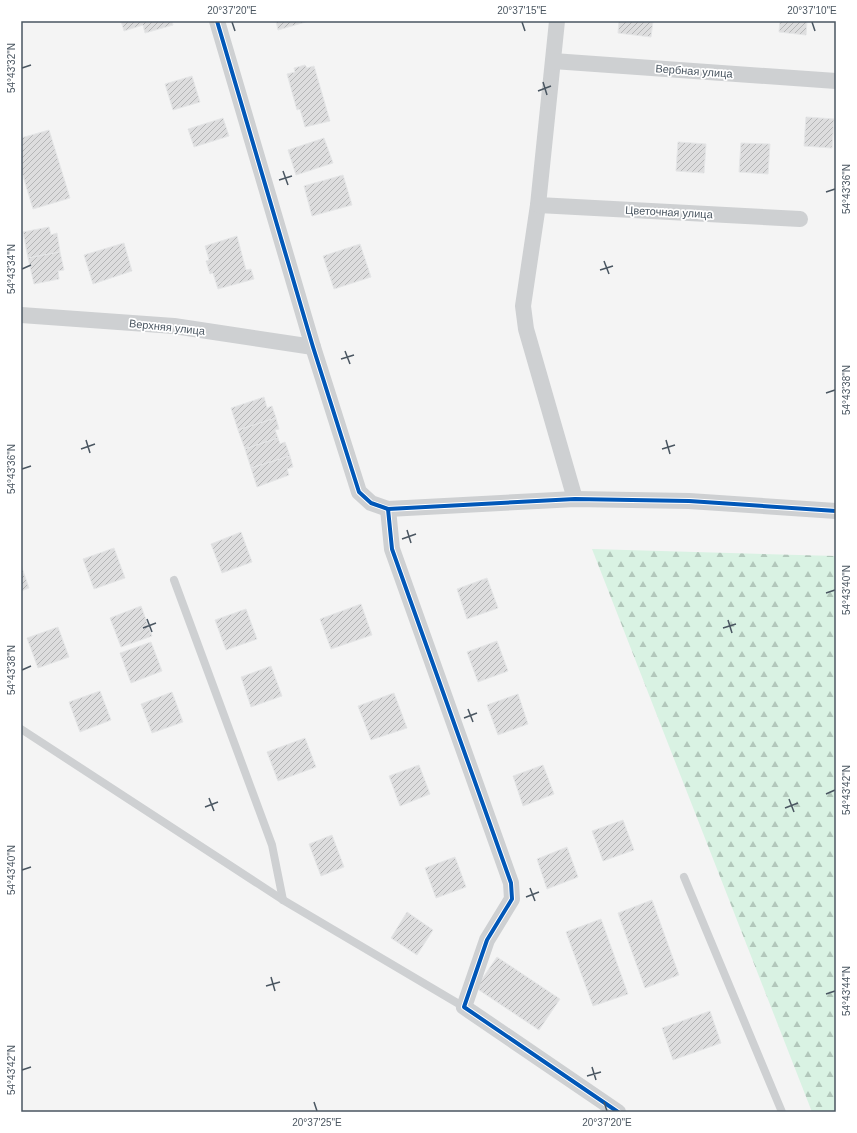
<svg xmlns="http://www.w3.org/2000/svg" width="857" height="1133" viewBox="0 0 857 1133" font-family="Arial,sans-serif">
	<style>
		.forest { fill: url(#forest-firs) }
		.building { fill: url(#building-hatch); stroke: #e5e6e7 }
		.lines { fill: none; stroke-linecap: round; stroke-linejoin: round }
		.lane { stroke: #ced0d2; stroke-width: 8 }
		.street { stroke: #ced0d2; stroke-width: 16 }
		.cycleway-casing { stroke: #fff; stroke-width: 6 }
		.cycleway { stroke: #0057b8; stroke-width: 4 }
		.ticks { fill: none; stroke: #4a5661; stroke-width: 1.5 }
		.labels { text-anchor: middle; stroke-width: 3.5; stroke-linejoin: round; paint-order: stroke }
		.street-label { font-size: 11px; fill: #4a5661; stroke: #fff }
		.neatline { fill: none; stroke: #4a5661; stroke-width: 1.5 }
		.ticks-label { font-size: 10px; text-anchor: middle; fill: #4a5661 }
	</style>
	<defs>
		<pattern id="forest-firs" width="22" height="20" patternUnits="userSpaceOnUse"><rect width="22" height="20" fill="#d9f2e3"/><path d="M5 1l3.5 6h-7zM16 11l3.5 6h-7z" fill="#b2c7bb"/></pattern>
		<pattern id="building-hatch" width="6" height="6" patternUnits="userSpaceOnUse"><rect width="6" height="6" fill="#ddddde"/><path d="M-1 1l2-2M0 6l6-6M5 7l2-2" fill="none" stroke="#b5b6b7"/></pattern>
	</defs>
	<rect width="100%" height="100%" fill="#f4f4f4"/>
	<path class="forest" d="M592,549L836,556V1112H812Z"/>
	<g class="building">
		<path d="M121,21H172L173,25L145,33L143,25L124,31Z"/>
		<path d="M276,21H309L278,30Z"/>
		<path d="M619,21H653L651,37L618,33Z"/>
		<path d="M780,21H807L806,35L779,32Z"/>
		<path d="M305,65L307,68L314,66L330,121L305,127L300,109L297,110L287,74L295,72L294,68Z"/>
		<path d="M192,76L200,102L173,110L165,84Z"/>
		<path d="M806,117L834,119L832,148L804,146Z"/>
		<path d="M223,118L229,136L194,147L188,129Z"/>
		<path d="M49,130L70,198L33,209L21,169V138Z"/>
		<path d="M324,138L333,163L296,175L288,150Z"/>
		<path d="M678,142L706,144L704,173L676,171Z"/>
		<path d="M741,143L770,144L768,174L739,172Z"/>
		<path d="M343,175L352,205L312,216L304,186Z"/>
		<path d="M49,227L51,235L57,233L60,252L28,258L23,232Z"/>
		<path d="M237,236L246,270L251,269L254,279L218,289L213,273L210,274L206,261L209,260L205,246Z"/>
		<path d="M124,243L132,271L93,284L84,255Z"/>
		<path d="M360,244L371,277L334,289L323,256Z"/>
		<path d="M60,252L64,270L58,271L59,279L34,284L28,258Z"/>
		<path d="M264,397L267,408L272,406L276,418L238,430L231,408Z"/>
		<path d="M276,418L279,429L275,430L278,438L245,449L238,430Z"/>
		<path d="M278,438L280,444L285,442L290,456L251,468L245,449Z"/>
		<path d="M290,456L293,467L287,469L289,475L257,487L251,468Z"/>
		<path d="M241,532L252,562L222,573L211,544Z"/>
		<path d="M114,548L125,578L94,589L83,559Z"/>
		<path d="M21,565L29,588L21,591Z"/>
		<path d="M487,578L498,608L467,619L457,589Z"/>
		<path d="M361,604L372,635L331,649L320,619Z"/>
		<path d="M141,606L152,636L121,647L110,618Z"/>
		<path d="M246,609L257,639L226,650L215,620Z"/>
		<path d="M58,627L69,657L38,668L27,638Z"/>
		<path d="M497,641L508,671L478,682L467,652Z"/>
		<path d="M151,642L162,671L131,683L120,653Z"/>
		<path d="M271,666L282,696L251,707L241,677Z"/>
		<path d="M100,691L111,720L80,732L69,702Z"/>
		<path d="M172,692L183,722L152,733L141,704Z"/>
		<path d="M394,693L407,728L371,740L358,706Z"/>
		<path d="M518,694L528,724L498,735L487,705Z"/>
		<path d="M305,738L316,767L278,781L267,752Z"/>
		<path d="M419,765L430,794L400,806L389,776Z"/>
		<path d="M543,765L554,794L523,806L513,776Z"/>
		<path d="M623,820L634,850L603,861L592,831Z"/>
		<path d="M332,835L344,867L321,876L309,844Z"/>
		<path d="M567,847L578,877L547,889L537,859Z"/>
		<path d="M455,857L466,887L436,898L425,868Z"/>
		<path d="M652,900L679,975L645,988L618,913Z"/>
		<path d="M407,912L433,930L417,955L391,938Z"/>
		<path d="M601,919L628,994L593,1006L566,932Z"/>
		<path d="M497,957L560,999L539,1030L476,988Z"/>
		<path d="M710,1011L721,1043L673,1060L662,1028Z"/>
	</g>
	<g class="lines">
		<g class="lane">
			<path d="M174,580L272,845L283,900"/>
			<path d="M21,729L283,900L464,1007"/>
			<path d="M684,877L782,1112"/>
		</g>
		<g class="street">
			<path d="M217,21L313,347L359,492L371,503L388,509L575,499L689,501L836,511"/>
			<path d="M557,21L538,205L523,306L526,329L575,499"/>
			<path d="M553,61L836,81"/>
			<path d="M538,205L800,219"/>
			<path d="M21,315L174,326L313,347"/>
			<path d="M388,509L392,549L511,883L512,899L487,940L464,1007L618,1112"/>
		</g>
		<g class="cycleway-casing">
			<g id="cycleway">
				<path d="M217,21L313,347L359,492L371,503L388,509L575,499L689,501L836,511"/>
				<path d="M388,509L392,549L511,883L512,899L487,940L464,1007L618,1112"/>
			</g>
		</g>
		<use href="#cycleway" class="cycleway"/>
	</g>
	<path class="ticks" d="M232,22L235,31M522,22L525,31M812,22L815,31M22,68L31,65M543,82L547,95M538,91L551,86M283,171L288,185M279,180L292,176M826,192L835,189M604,261L609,274M22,269L31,265M600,270L613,266M345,351L350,364M341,359L354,355M826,393L835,390M86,440L90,453M666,440L670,454M81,449L95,444M662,449L675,445M22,469L31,466M407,530L411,543M402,539L416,534M826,593L835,590M147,619L152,632M728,620L732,633M143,628L156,623M723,628L736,624M22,670L31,666M468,709L473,722M464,718L477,713M826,794L835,790M209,798L214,811M789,799L794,812M205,807L218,802M785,808L798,803M22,870L31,867M530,888L535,901M526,897L539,892M271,977L275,991M266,986L280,982M826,994L835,991M592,1067L596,1080M22,1070L31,1067M587,1076L601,1072M314,1102L317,1111M604,1102L607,1111"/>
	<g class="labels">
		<g class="street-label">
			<text transform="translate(694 71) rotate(4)" y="4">Вербная улица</text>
			<text transform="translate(669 212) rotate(3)" y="4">Цветочная улица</text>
			<text transform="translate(167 327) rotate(6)" y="4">Верхняя улица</text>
		</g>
	</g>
	<rect width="857" height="1133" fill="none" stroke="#ffffff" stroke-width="44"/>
	<rect x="22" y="22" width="813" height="1089" class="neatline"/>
	<g class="ticks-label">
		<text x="232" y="14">20°37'20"E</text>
		<text x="522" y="14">20°37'15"E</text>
		<text x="812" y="14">20°37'10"E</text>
		<text transform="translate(11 68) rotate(-90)" y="4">54°43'32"N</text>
		<text transform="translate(846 189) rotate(-90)" y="4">54°43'36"N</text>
		<text transform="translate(11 269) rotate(-90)" y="4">54°43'34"N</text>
		<text transform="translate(846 390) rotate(-90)" y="4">54°43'38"N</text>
		<text transform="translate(11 469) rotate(-90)" y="4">54°43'36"N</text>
		<text transform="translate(846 590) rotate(-90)" y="4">54°43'40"N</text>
		<text transform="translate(11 670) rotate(-90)" y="4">54°43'38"N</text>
		<text transform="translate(846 790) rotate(-90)" y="4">54°43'42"N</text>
		<text transform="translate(11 870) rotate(-90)" y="4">54°43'40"N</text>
		<text transform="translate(846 991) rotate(-90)" y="4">54°43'44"N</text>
		<text transform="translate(11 1070) rotate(-90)" y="4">54°43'42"N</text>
		<text x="317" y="1126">20°37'25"E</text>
		<text x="607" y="1126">20°37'20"E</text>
	</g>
</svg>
